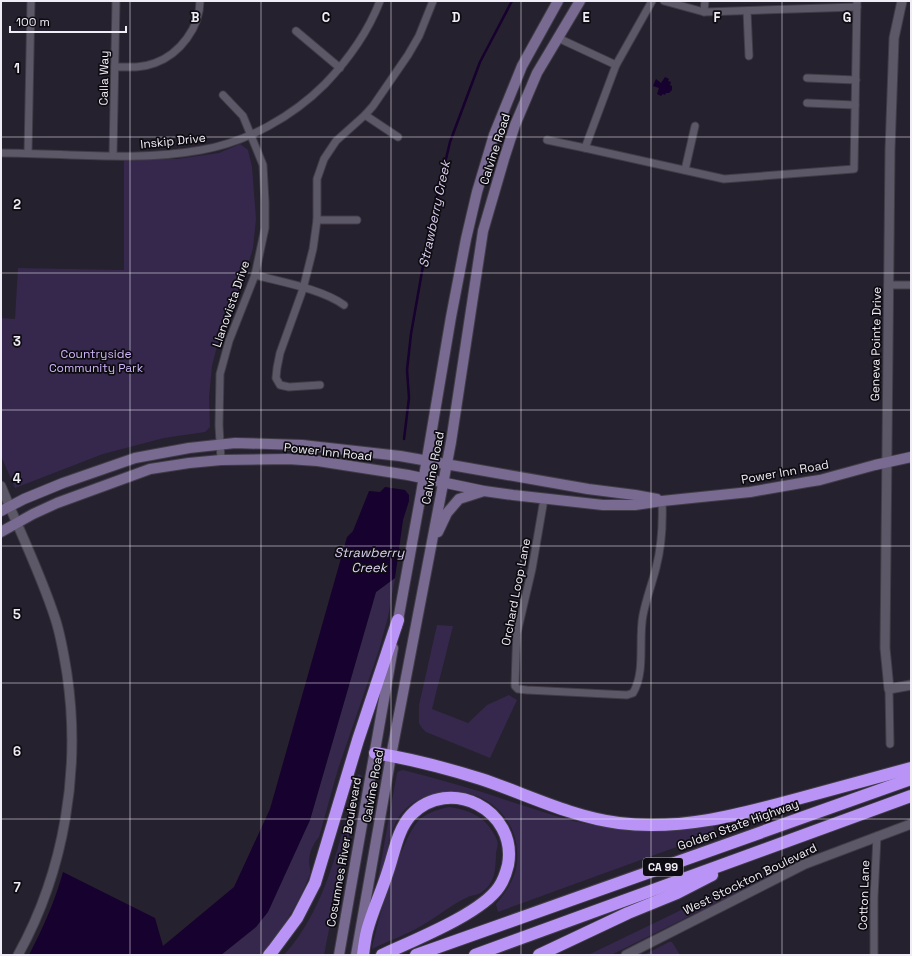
<svg xmlns="http://www.w3.org/2000/svg" width="912" height="956" viewBox="0 0 912 956" font-family="'Space Grotesk',sans-serif">
	<style>
		.green { fill: #35284c }
		.water { fill: #17012e }
		.lines { fill: none; stroke-linecap: round; stroke-linejoin: round }
		.stream { stroke: #17012e; stroke-width: 2.5 }
		.minor-casing { stroke: #403d47; stroke-width: 9 }
		.tertiary-casing { stroke: #403d47; stroke-width: 11 }
		.secondary-casing { stroke: #403d47; stroke-width: 12 }
		.motorway-casing { stroke: #403d47; stroke-width: 14 }
		.minor { stroke: #5d5867; stroke-width: 7 }
		.tertiary { stroke: #5d5867; stroke-width: 9 }
		.secondary { stroke: #796a92; stroke-width: 10 }
		.motorway { stroke: #b994f6; stroke-width: 12 }
		.grid { fill: none; stroke: #f0edf6; stroke-width: 1; stroke-opacity: 0.55 }
		.labels { text-anchor: middle; stroke-width: 3.5; stroke-linejoin: round; paint-order: stroke }
		.shield { fill: #0e0c12; stroke: #acaab2; stroke-width: 1 }
		.shield-label { font-size: 11px; font-weight: bold; fill: #f0edf6 }
		.street-label { font-size: 12px; fill: #f0edf6; stroke: #0e0c12 }
		.park-label { font-size: 12px; fill: #cdb6f8; stroke: #0e0c12 }
		.water-label { font-size: 13px; font-style: italic; fill: #dcd1f2; stroke: #0e0c12 }
		.grid-label { font-size: 13px; text-anchor: middle; font-weight: bold; fill: #f0edf6; stroke: #0e0c12; stroke-width: 3.5; stroke-linejoin: round; paint-order: stroke }
	</style>
	<rect width="100%" height="100%" fill="#26212e"/>
	<g class="green">
		<path d="M240,144L248,150L252,167L256,219L253,248L243,282L219,338L212,366L209,397L210,427L205,432L164,438L103,454L15,488L1,456V318L15,319L18,268L124,270V159H177L219,153Z"/>
		<path d="M395,578L388,617L379,650L338,769L319,837C313,844 309,853 309,862C309,866 311,869 310,874C298,905 282,929 261,955H221L256,927L310,820L376,592Z"/>
		<path d="M437,625L453,626L432,709L468,723L487,705L509,695L517,700L490,758L426,732L422,728L419,723V705Z"/>
		<path d="M403,770C439,779 474,789 509,801C538,810 567,821 597,826C635,832 675,830 713,825L715,833L498,912L496,904C506,892 516,878 517,861C521,814 477,781 433,794C421,797 410,803 402,813C388,829 388,852 383,873C381,878 378,884 376,890L397,773L399,771Z"/>
		<path d="M358,774L362,776L350,833L345,847L324,955H284C329,905 340,836 358,774Z"/>
		<path d="M449,807C469,810 484,816 494,834C501,845 496,846 496,857C495,871 495,883 482,892C479,895 472,895 468,897C452,904 437,917 421,926C406,935 388,941 372,949C377,923 402,834 421,818C430,812 439,809 449,807Z"/>
		<path d="M801,861L611,955H588L735,884Z"/>
		<path d="M669,942H672L680,955H644Z"/>
	</g>
	<g class="water">
		<path d="M665,77L669,79L668,81L671,82L670,85L672,86V90L669,93H666L665,95L663,94L661,96L657,94L659,88L653,86L656,79L661,83Z"/>
		<path d="M385,487L405,490L409,495V501L403,520L395,578L376,592L310,820L268,912L256,927L221,955H29C43,928 55,901 63,872L155,918L163,946L234,887L270,809L347,537L353,531L369,491L380,492Z"/>
	</g>
	<g class="lines">
		<path class="stream" d="M404,439L409,398L407,370L411,334L430,226L450,142L480,62L512,1"/>
		<g class="minor-casing">
			<g id="minor">
				<path d="M664,1L704,12L857,7"/>
				<path d="M747,11L749,56"/>
				<path d="M704,12L705,1"/>
				<path d="M296,31L340,68"/>
				<path d="M558,38L616,65L585,148L724,179L854,169L857,1"/>
				<path d="M616,65L652,1"/>
				<path d="M115,67C129,67 142,68 155,63C180,54 200,27 200,1"/>
				<path d="M807,78L856,80"/>
				<path d="M807,103L855,105"/>
				<path d="M365,115L398,137"/>
				<path d="M547,140L585,148"/>
				<path d="M1,153C67,153 135,162 201,150C247,142 292,117 325,84C348,60 368,32 380,1"/>
				<path d="M28,153L31,1"/>
				<path d="M113,155L116,1"/>
				<path d="M685,170L695,126"/>
				<path d="M317,220H357"/>
				<path d="M255,275C281,282 322,289 344,305"/>
				<path d="M888,285H911"/>
				<path d="M320,385L289,387L280,385L276,378L277,368L280,353L303,289L313,249L317,220V179L324,159L336,141L365,115L373,106L408,55L419,36L433,1"/>
				<path d="M221,460L219,425L220,374L229,341L255,275L265,228V202L263,165L243,116L223,95"/>
				<path d="M544,499L532,569L517,633L516,654L515,686L518,689L527,690L627,695L633,693C646,671 638,640 643,615C646,599 652,584 656,568C662,545 663,524 662,501"/>
				<path d="M889,689L890,744"/>
				<path d="M874,955V898L877,836"/>
			</g>
		</g>
		<g class="tertiary-casing">
			<g id="tertiary">
				<path d="M902,1L894,38L890,150L885,648L889,689L911,685"/>
				<path d="M1,486C19,530 40,572 55,618C61,636 64,655 67,674C81,769 65,870 18,955"/>
				<path d="M626,955L805,864L911,824"/>
			</g>
		</g>
		<g class="secondary-casing">
			<g id="secondary">
				<path d="M1,511L24,499L63,483L135,458L189,448L235,443L302,445L400,456L588,489L635,495L657,499"/>
				<path d="M1,532L33,514L57,503L150,469L189,463L221,460L288,459L318,461L408,475L484,491L513,495L603,505H635L662,501L750,492L807,482L820,480L875,465L911,457"/>
				<path d="M438,532L447,513L459,499L484,491"/>
				<path d="M397,626L421,494L451,317L466,239L477,192L494,135L522,66L558,1"/>
				<path d="M339,955L393,648"/>
				<path d="M356,955L391,756L451,442L483,231L504,159L515,125L537,73L580,1"/>
			</g>
		</g>
		<g class="motorway-casing">
			<g id="motorway">
				<path d="M375,753C411,759 446,768 481,779C526,794 571,817 619,823C680,831 738,815 797,799C835,789 873,778 911,768"/>
				<path d="M269,955L274,949L297,918L315,883L358,740L398,620"/>
				<path d="M363,955C364,947 365,939 367,931C372,912 381,893 387,874C394,855 397,830 411,815C449,775 518,810 508,865C506,873 504,880 499,887C481,914 412,941 382,955"/>
				<path d="M416,955L911,779"/>
				<path d="M475,955L911,796"/>
				<path d="M539,955L628,913L677,893L712,875"/>
			</g>
		</g>
		<use href="#minor" class="minor"/>
		<use href="#tertiary" class="tertiary"/>
		<use href="#secondary" class="secondary"/>
		<use href="#motorway" class="motorway"/>
	</g>
	<path class="grid" d="M130,1V955M261,1V955M391,1V955M521,1V955M651,1V955M782,1V955M1,137H911M1,273H911M1,410H911M1,546H911M1,683H911M1,819H911"/>
	<g class="labels">
		<rect class="shield" x="643" y="858" width="40" height="18" rx="3"/>
		<g class="shield-label">
			<text x="663" y="871">CA 99</text>
		</g>
		<g class="street-label">
			<text transform="translate(104 78) rotate(-89)" y="4">Calla Way</text>
			<text transform="translate(173 141) rotate(-6)" y="4">Inskip Drive</text>
			<text transform="translate(495 149) rotate(-72)" y="4">Calvine Road</text>
			<text transform="translate(231 304) rotate(-71)" y="4">Llanovista Drive</text>
			<text transform="translate(876 344) rotate(-89)" y="4">Geneva Pointe Drive</text>
			<text transform="translate(328 452) rotate(6)" y="4">Power Inn Road</text>
			<text transform="translate(433 468) rotate(-79)" y="4">Calvine Road</text>
			<text transform="translate(785 472) rotate(-10)" y="4">Power Inn Road</text>
			<text transform="translate(516 592) rotate(-79)" y="4">Orchard Loop Lane</text>
			<text transform="translate(373 786) rotate(-80)" y="4">Calvine Road</text>
			<text transform="translate(738 825) rotate(-20)" y="4">Golden State Highway</text>
			<text transform="translate(344 852) rotate(-80)" y="4">Cosumnes River Boulevard</text>
			<text transform="translate(750 879) rotate(-26)" y="4">West Stockton Boulevard</text>
			<text transform="translate(864 895) rotate(-88)" y="4">Cotton Lane</text>
		</g>
		<g class="park-label">
			<text x="96" y="358">Countryside<tspan x="96" dy="14">Community Park</tspan></text>
		</g>
		<g class="water-label">
			<text transform="translate(434 214) rotate(-78)" y="5">Strawberry Creek</text>
			<text x="369" y="557">Strawberry<tspan x="369" dy="15">Creek</tspan></text>
		</g>
	</g>
	<g class="grid-label">
		<text x="195" y="22">B</text>
		<text x="326" y="22">C</text>
		<text x="456" y="22">D</text>
		<text x="586" y="22">E</text>
		<text x="717" y="22">F</text>
		<text x="847" y="22">G</text>
		<text x="17" y="73">1</text>
		<text x="17" y="209">2</text>
		<text x="17" y="346">3</text>
		<text x="17" y="483">4</text>
		<text x="17" y="619">5</text>
		<text x="17" y="756">6</text>
		<text x="17" y="892">7</text>
	</g>
	<rect width="912" height="956" fill="none" stroke="#f0edf6" stroke-width="4"/>
	<path d="M10 26v6h116v-6" fill="none" stroke="#f0edf6" stroke-width="2"/>
	<text x="16" y="26" font-size="12" fill="#f0edf6" stroke="#0e0c12" stroke-width="3" paint-order="stroke">100 m</text>
</svg>
